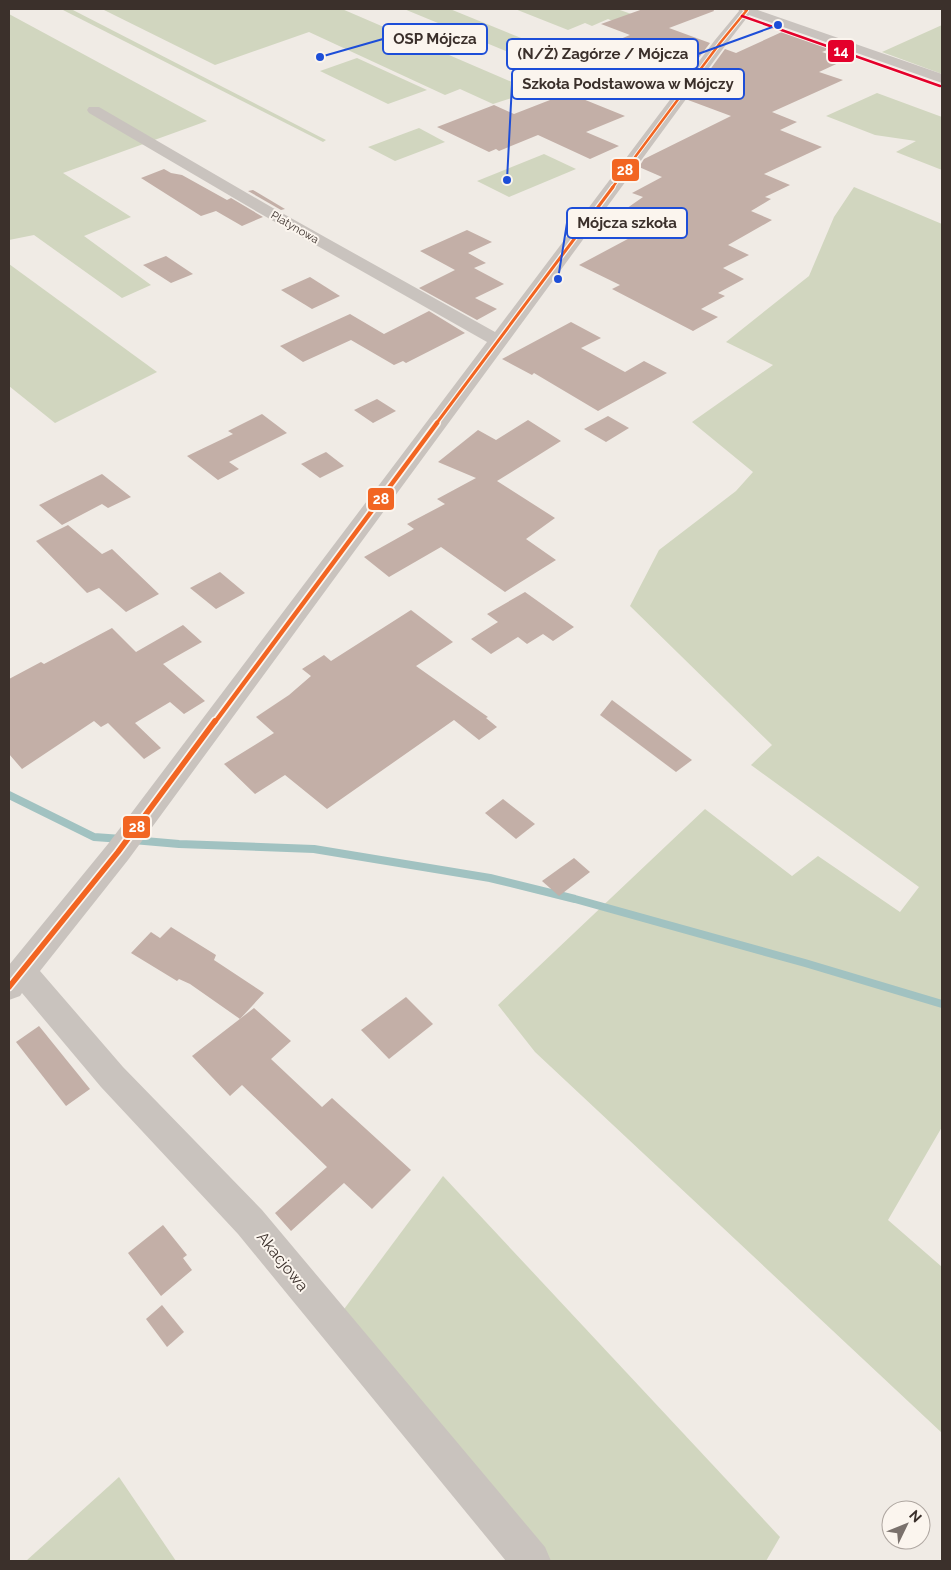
<svg xmlns="http://www.w3.org/2000/svg" width="951" height="1570" viewBox="0 0 951 1570" font-family="Raleway,sans-serif">
	<style>
		.green { fill: #d1d6bf }
		.lines { fill: none; stroke-linecap: round; stroke-linejoin: round }
		.stream { stroke: #a1c2c1; stroke-width: 8 }
		.building { fill: #c3afa7 }
		.minor { fill: #c9c3be; fill-rule: evenodd }
		.bus-1-far3-casing { stroke: #fbf5ee; stroke-width: 4.5 }
		.bus-1-far2-casing { stroke: #fbf5ee; stroke-width: 5.5 }
		.bus-1-far1-casing { stroke: #fbf5ee; stroke-width: 8 }
		.bus-1-casing { stroke: #fbf5ee; stroke-width: 9 }
		.bus-2-casing { stroke: #fbf5ee; stroke-width: 4.5 }
		.bus-1-far3 { stroke: #f26522; stroke-width: 2.5 }
		.bus-1-far2 { stroke: #f26522; stroke-width: 3 }
		.bus-1-far1 { stroke: #f26522; stroke-width: 4.5 }
		.bus-1 { stroke: #f26522; stroke-width: 5.5 }
		.bus-2 { stroke: #e4002b; stroke-width: 2.5 }
		.labels { text-anchor: middle; stroke-width: 4; stroke-linejoin: round; paint-order: stroke }
		.far-street-label { font-size: 11px; fill: #3b302b; stroke: #fbf5ee }
		.near-street-label { font-size: 16px; fill: #3b302b; stroke: #fbf5ee }
		.leader { fill: none; stroke: #1d4ed8; stroke-width: 2 }
		.callout-dot { fill: #1d4ed8; stroke: #fbf5ee; stroke-width: 2 }
		.callout { fill: #fbf5ee; stroke: #1d4ed8; stroke-width: 2 }
		.callout-label { font-size: 15px; text-anchor: middle; font-weight: bold; fill: #3b302b }
		.line-badge { stroke: #fbf5ee; stroke-width: 2 }
		.badge-label { font-size: 14px; text-anchor: middle; font-weight: bold; fill: #fff }
	</style>
	<rect width="100%" height="100%" fill="#f0ebe5"/>
	<g class="green">
		<path d="M61,9H71L326,140L323,142Z"/>
		<path d="M102,9H342L533,91L493,104L460,89L445,95L309,32L215,65Z"/>
		<path d="M404,9H450L531,42L526,44L588,70L569,77Z"/>
		<path d="M515,9H617L640,17L620,24L608,19L592,26L585,23L568,30Z"/>
		<path d="M9,14L207,121L63,173L131,217L84,236L151,285L122,298L34,235L9,240Z"/>
		<path d="M942,25V74L882,52Z"/>
		<path d="M357,58L427,90L388,104L320,71Z"/>
		<path d="M877,93L942,117V170L896,152L916,141L875,135L826,116Z"/>
		<path d="M419,128L445,142L395,161L368,147Z"/>
		<path d="M544,154L576,169L509,197L477,181Z"/>
		<path d="M854,187L942,224V1127L888,1220L942,1267V1433L535,1052L498,1005L705,809L792,876L818,856L900,912L919,887L751,765L772,745L630,606L659,550L736,491L753,472L692,422L773,365L726,342L809,276L834,217Z"/>
		<path d="M9,264L157,372L55,423L9,386Z"/>
		<path d="M443,1176L780,1537L766,1561H531L333,1324Z"/>
		<path d="M119,1477L176,1561H26Z"/>
	</g>
	<g class="lines">
		<g class="stream">
			<path d="M9,795L94,837L122,839"/>
			<path d="M133,840L179,844L314,849L490,878L575,899L805,963L942,1004"/>
		</g>
	</g>
	<g class="building">
		<path d="M643,9H713L714,11L669,28L710,43L672,93L629,76L647,69L636,65L640,63L611,52L625,46L613,42L630,35L601,24Z"/>
		<path d="M784,31L832,48L822,52L845,60L819,72L843,80L772,112L797,122L780,130L822,147L764,174L790,185L765,197L771,199L751,211L772,220L728,245L749,255L723,268L744,279L718,293L725,296L701,309L718,317L693,331L612,289L620,285L579,265L639,233L610,220L643,197L632,193L662,177L639,167L644,159L731,116L688,100L725,49L736,53Z"/>
		<path d="M568,93L625,116L586,132L619,146L590,159L538,135L499,151L496,149L489,152L437,127L494,105L514,114Z"/>
		<path d="M164,169L171,173L182,175L227,200L231,198L263,217L242,226L216,211L201,216L141,178Z"/>
		<path d="M253,190L285,209L281,210L248,191Z"/>
		<path d="M467,230L492,242L468,253L486,263L474,268L504,284L475,298L497,309L477,320L419,288L455,270L420,251Z"/>
		<path d="M166,256L193,274L171,283L143,265Z"/>
		<path d="M310,277L340,296L312,309L281,290Z"/>
		<path d="M429,311L465,333L406,363L403,361L394,365L351,340L303,362L280,346L350,314L384,334Z"/>
		<path d="M571,322L601,338L581,348L625,372L644,361L667,373L598,411L534,373L532,375L502,359Z"/>
		<path d="M377,399L396,411L373,423L354,410Z"/>
		<path d="M262,414L287,433L229,462L239,469L218,480L187,456L233,434L228,431Z"/>
		<path d="M608,416L629,428L606,442L584,429Z"/>
		<path d="M528,420L561,441L497,481L555,518L526,539L556,560L505,592L441,547L389,577L364,557L414,529L407,524L445,504L437,499L476,478L438,462L478,430L496,440Z"/>
		<path d="M326,452L344,466L320,478L301,464Z"/>
		<path d="M102,474L131,497L108,508L102,504L62,525L39,505Z"/>
		<path d="M68,525L102,554L112,549L159,594L126,612L99,588L87,593L36,541Z"/>
		<path d="M220,572L245,593L216,609L190,588Z"/>
		<path d="M525,592L574,627L553,641L543,634L527,644L518,637L491,654L471,639L498,622L487,614Z"/>
		<path d="M411,610L453,642L416,666L488,717L486,718L497,727L479,740L454,720L327,809L285,775L255,794L224,764L274,733L256,717L289,695L311,676L302,669L324,655L331,661Z"/>
		<path d="M183,625L202,642L163,664L205,701L184,714L170,702L135,723L161,748L144,759L108,723L101,727L94,721L22,769L9,754V679L41,662L44,664L112,628L136,652Z"/>
		<path d="M612,700L692,760L676,772L600,715Z"/>
		<path d="M503,799L535,824L516,839L485,813Z"/>
		<path d="M574,858L590,872L559,896L542,881Z"/>
		<path d="M171,927L216,955L214,960L264,993L240,1019L190,984L179,979L177,981L131,953L151,932L160,938Z"/>
		<path d="M406,997L433,1024L389,1059L361,1030Z"/>
		<path d="M254,1008L291,1041L271,1059L322,1107L332,1098L411,1170L372,1209L344,1183L291,1231L275,1213L327,1167L242,1085L230,1096L192,1056Z"/>
		<path d="M39,1026L90,1089L66,1106L16,1042Z"/>
		<path d="M163,1225L187,1255L183,1258L192,1270L161,1296L128,1253Z"/>
		<path d="M162,1305L184,1332L167,1347L146,1319Z"/>
	</g>
	<g class="lines">
		<path class="minor" d="M738,9H755L942,74V83L749,15L725,46L128,860L40,971L123,1067L262,1210L545,1547L551,1561H506L238,1234L101,1087L22,993L20,996L9,1000V965L108,844L487,342L261,214L89,113L87,110L89,107H99L273,208L495,332L715,40L739,11Z"/>
		<g class="bus-1-far3-casing">
			<path id="bus-1-far3" d="M612,188L720,43L747,10L744,9"/>
		</g>
		<g class="bus-1-far2-casing">
			<path id="bus-1-far2" d="M436,424L613,187"/>
		</g>
		<g class="bus-1-far1-casing">
			<path id="bus-1-far1" d="M215,722L437,423"/>
		</g>
		<g class="bus-1-casing">
			<path id="bus-1" d="M9,987L118,852L215,721"/>
		</g>
		<g class="bus-2-casing">
			<path id="bus-2" d="M742,16L940,86"/>
		</g>
		<use href="#bus-1-far3" class="bus-1-far3"/>
		<use href="#bus-1-far2" class="bus-1-far2"/>
		<use href="#bus-1-far1" class="bus-1-far1"/>
		<use href="#bus-1" class="bus-1"/>
		<use href="#bus-2" class="bus-2"/>
	</g>
	<g class="labels">
		<g class="far-street-label">
			<text transform="translate(295 227) rotate(30)" y="4">Platynowa</text>
		</g>
		<g class="near-street-label">
			<text transform="translate(283 1261) rotate(51)" y="6">Akacjowa</text>
		</g>
	</g>
	<path class="leader" d="M320 57L383 39M778 25L698 54M507 180L512 84M558 279L567 223"/>
	<g class="callout-dot">
		<circle cx="320" cy="57" r="5"/>
		<circle cx="778" cy="25" r="5"/>
		<circle cx="507" cy="180" r="5"/>
		<circle cx="558" cy="279" r="5"/>
	</g>
	<g class="callout">
		<rect x="383" y="24" width="104" height="30" rx="5"/>
		<rect x="507" y="39" width="191" height="30" rx="5"/>
		<rect x="512" y="69" width="232" height="30" rx="5"/>
		<rect x="567" y="208" width="120" height="30" rx="5"/>
	</g>
	<g class="callout-label">
		<text x="435" y="44">OSP Mójcza</text>
		<text x="603" y="59">(N/Ż) Zagórze / Mójcza</text>
		<text x="628" y="89">Szkoła Podstawowa w Mójczy</text>
		<text x="627" y="228">Mójcza szkoła</text>
	</g>
	<g class="line-badge">
		<rect x="827" y="39" width="28" height="24" rx="5" fill="#e4002b"/>
		<rect x="611" y="158" width="29" height="24" rx="5" fill="#f26522"/>
		<rect x="367" y="487" width="28" height="24" rx="5" fill="#f26522"/>
		<rect x="122" y="815" width="29" height="24" rx="5" fill="#f26522"/>
	</g>
	<g class="badge-label">
		<text x="841" y="56">14</text>
		<text x="625" y="175">28</text>
		<text x="381" y="504">28</text>
		<text x="137" y="832">28</text>
	</g>
	<rect width="951" height="1570" fill="none" stroke="#3b302b" stroke-width="20"/>
	<g transform="translate(906 1525) rotate(47)"><circle r="24" fill="#fbf5ee" stroke="#aea6a0"/>
	<path d="M0-4L9 19L0 12L-9 19Z" fill="#7a716c"/>
	<text y="-8" font-size="14" font-weight="bold" text-anchor="middle" fill="#3b302b">N</text>
	</g>
</svg>
